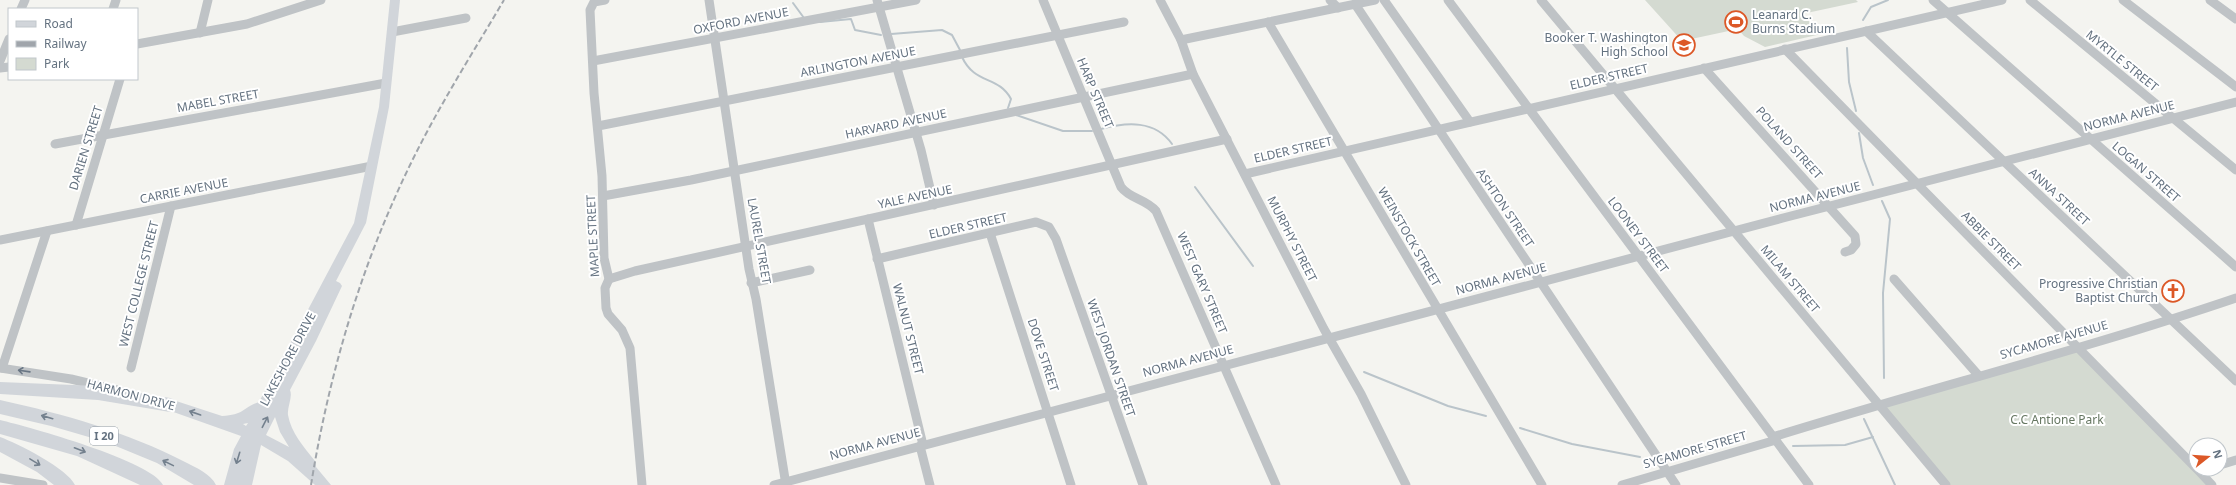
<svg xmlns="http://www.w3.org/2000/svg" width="2236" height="485" viewBox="0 0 2236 485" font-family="'Noto Sans',sans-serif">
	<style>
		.green { fill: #d4dad1 }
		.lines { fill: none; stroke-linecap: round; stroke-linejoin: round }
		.stream { stroke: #bac4ca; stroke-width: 2 }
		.minor { stroke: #bfc3c6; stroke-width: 9 }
		.major { fill: #d1d5da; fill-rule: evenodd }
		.highway { fill: #d1d5da; fill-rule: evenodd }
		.rail { stroke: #a0a5ab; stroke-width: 2; stroke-dasharray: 6 3; stroke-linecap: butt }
		.oneway { stroke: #697684 }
		.oneway2 { stroke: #74818e }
		.labels { text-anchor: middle; stroke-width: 4; stroke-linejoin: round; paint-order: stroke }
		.shield { fill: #fff; stroke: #929ca6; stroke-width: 1 }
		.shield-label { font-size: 11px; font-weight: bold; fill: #647280 }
		.poi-label { font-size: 12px; fill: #647280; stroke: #fff; text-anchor: end }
		.street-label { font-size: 12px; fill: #647280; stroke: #fff }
		.park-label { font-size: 12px; fill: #667762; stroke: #fff }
	</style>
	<rect width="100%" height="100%" fill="#f4f4f0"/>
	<g class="green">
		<path d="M1645,0H1856L1858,2L1802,14L1821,34L1765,47L1744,36L1738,29L1682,41Z"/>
		<path d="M2077,347L2213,485H1946L1879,404Z"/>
	</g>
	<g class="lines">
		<g class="stream">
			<path d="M793,3L804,18"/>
			<path d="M1863,20L1871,7L1888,0"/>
			<path d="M820,22L851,19L855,30L881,35"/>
			<path d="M891,34L942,30L952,35L960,50"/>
			<path d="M1847,48L1849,82L1856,111"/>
			<path d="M962,57C975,85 998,75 1011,99L1008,108"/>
			<path d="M1016,115L1063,131H1092"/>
			<path d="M1101,129C1127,122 1155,120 1172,144"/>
			<path d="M1859,133L1863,158L1873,185"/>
			<path d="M1195,187L1253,266"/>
			<path d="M1882,201L1890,219L1883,293L1884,378"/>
			<path d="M1364,372L1448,406L1486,416"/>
			<path d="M1864,419L1895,485"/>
			<path d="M1520,428L1572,444L1640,457"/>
			<path d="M1793,446L1845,445L1873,437"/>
			<path d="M1668,456L1715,444H1729"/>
		</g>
		<g class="minor">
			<path d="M605,0L594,2L590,10L594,93L602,176L604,258L609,279L605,288L606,308L608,314L622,330L630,348L642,485"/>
			<path d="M709,0L749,269L756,299L786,485"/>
			<path d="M877,0L921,150L934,205"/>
			<path d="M1043,0L1121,187C1130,199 1146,199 1156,211L1276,485"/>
			<path d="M1160,0L1181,40L1193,74L1324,329L1361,394L1406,485"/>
			<path d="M1330,0L1338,8"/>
			<path d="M1384,0L1470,122"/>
			<path d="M1448,0L1809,485"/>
			<path d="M1541,0L1946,485"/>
			<path d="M1933,0L2236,267"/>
			<path d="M2030,0L2236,170"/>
			<path d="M2123,0L2236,87"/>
			<path d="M2210,0L2236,19"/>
			<path d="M1355,4L1676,485"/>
			<path d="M21,9L25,0"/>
			<path d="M113,9L116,0"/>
			<path d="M1268,22L1542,485"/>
			<path d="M1866,31L2236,381"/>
			<path d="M392,32L466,18"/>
			<path d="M200,33L208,0"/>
			<path d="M1181,40L1375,0"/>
			<path d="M137,44L247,24L321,0"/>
			<path d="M1785,49L2196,468"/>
			<path d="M0,61L9,39"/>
			<path d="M593,61L916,0"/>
			<path d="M0,68L9,67"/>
			<path d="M1704,68L1855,236L1856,244L1851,250L1845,252"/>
			<path d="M598,126L1124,22"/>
			<path d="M55,144L386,83"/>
			<path d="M1245,174L2002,0"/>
			<path d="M603,196L691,180L1193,74"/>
			<path d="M868,219L923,445"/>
			<path d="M76,225L120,79"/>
			<path d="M990,233L1071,485"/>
			<path d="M0,240L372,166"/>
			<path d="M877,259L1036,222L1049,227L1056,239L1143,485"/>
			<path d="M609,279L635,271L1227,139"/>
			<path d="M1894,279L1979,376"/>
			<path d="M751,283L810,270"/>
			<path d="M0,368L71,379L121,391"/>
			<path d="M2,368L47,231"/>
			<path d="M131,368L171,206"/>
			<path d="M1773,437C1927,389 2083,350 2236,298"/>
			<path d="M920,446L930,485"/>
			<path d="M2220,465L2236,460"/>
			<path d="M2197,469L2212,485"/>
			<path d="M0,478L43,485"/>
			<path d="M774,485L1783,218L2236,102"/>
			<path d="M1622,485L1776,440"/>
		</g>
		<path class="major" d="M390,0H400L389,107L366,223L336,281L340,283L342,286L316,341L290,390C293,397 287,407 288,415C291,433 304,447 315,461L316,467L331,485H315L288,461L261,445L252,485H224L234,449L241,436L165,409L163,405L165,401L170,399L222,416C245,415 243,407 259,402L354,223L379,107ZM275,417L280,432L289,447L266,435ZM248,423L246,426L243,424Z"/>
		<g class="highway">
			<path d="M0,382L98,386L170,398L175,400L178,405L175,410L170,412L98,400L0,394Z"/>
			<path d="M0,400C64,414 127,432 185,462C195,467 211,474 216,485H194L157,463L106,442L51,426L0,414Z"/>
			<path d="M0,420C29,427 152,461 163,485H140L77,456L0,434Z"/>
			<path d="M0,437C17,443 68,469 75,485H54L37,472L0,452Z"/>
		</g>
		<path class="rail" d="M311,485C330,368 364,255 418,149C444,98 475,49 504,0"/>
	</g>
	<defs><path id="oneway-shaft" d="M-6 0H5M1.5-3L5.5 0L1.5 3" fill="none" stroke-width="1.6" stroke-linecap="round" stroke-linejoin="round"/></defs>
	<use class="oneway" href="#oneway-shaft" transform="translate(24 371) rotate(-172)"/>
	<g class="oneway2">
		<use href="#oneway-shaft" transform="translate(195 413) rotate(-161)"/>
		<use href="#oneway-shaft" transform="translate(47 417) rotate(-164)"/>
		<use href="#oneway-shaft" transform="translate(265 422) rotate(-63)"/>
		<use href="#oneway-shaft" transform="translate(80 450) rotate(21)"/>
		<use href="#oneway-shaft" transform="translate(238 458) rotate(107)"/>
		<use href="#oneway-shaft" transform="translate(35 462) rotate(31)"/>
		<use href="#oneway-shaft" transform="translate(168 463) rotate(-154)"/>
	</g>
	<defs>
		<g id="stadium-ring" transform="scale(1.15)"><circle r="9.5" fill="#fff" stroke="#dc5827" stroke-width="1.5"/><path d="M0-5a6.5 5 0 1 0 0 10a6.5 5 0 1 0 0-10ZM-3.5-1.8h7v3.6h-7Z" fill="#dc5827"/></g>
		<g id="school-ring" transform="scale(1.15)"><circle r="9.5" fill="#fff" stroke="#dc5827" stroke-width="1.5"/><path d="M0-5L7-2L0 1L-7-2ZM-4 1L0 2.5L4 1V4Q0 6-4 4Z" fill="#dc5827"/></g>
		<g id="church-ring" transform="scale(1.15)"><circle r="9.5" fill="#fff" stroke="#dc5827" stroke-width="1.5"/><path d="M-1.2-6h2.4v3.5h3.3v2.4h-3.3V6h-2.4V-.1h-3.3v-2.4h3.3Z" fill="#dc5827"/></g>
	</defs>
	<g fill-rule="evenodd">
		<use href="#stadium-ring" x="1736" y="22"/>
		<use href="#school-ring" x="1684" y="45"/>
		<use href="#church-ring" x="2173" y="291"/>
	</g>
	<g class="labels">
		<rect class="shield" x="90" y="427" width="28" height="18" rx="3"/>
		<g class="shield-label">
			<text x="104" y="440">I 20</text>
		</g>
		<g class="poi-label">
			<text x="1752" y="19" text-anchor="start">Leanard C.<tspan x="1752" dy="14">Burns Stadium</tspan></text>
			<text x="1668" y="42">Booker T. Washington<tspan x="1668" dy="14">High School</tspan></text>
			<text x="2158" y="288">Progressive Christian<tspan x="2158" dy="14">Baptist Church</tspan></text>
		</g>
		<g class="street-label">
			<text transform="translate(741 21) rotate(-11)" y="4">OXFORD AVENUE</text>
			<text transform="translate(2122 61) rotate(39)" y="4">MYRTLE STREET</text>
			<text transform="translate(858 62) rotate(-11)" y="4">ARLINGTON AVENUE</text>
			<text transform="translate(1609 77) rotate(-13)" y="4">ELDER STREET</text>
			<text transform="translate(1095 93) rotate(67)" y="4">HARP STREET</text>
			<text transform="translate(218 101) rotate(-10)" y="4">MABEL STREET</text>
			<text transform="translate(2129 116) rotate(-14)" y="4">NORMA AVENUE</text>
			<text transform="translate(896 124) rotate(-12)" y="4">HARVARD AVENUE</text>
			<text transform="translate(1789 143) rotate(48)" y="4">POLAND STREET</text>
			<text transform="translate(86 148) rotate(-73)" y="4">DARIEN STREET</text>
			<text transform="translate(1293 150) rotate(-13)" y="4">ELDER STREET</text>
			<text transform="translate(2146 172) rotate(41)" y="4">LOGAN STREET</text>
			<text transform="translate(184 191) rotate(-11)" y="4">CARRIE AVENUE</text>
			<text transform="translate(915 197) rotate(-12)" y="4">YALE AVENUE</text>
			<text transform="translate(1815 197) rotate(-14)" y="4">NORMA AVENUE</text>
			<text transform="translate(2059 197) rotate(43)" y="4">ANNA STREET</text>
			<text transform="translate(1505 208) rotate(56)" y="4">ASHTON STREET</text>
			<text transform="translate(968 226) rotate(-13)" y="4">ELDER STREET</text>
			<text transform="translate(1638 235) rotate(53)" y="4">LOONEY STREET</text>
			<text transform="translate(593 236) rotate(-93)" y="4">MAPLE STREET</text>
			<text transform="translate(1409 237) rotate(60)" y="4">WEINSTOCK STREET</text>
			<text transform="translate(1292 239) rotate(63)" y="4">MURPHY STREET</text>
			<text transform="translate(759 241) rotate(80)" y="4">LAUREL STREET</text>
			<text transform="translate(1991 241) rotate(45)" y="4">ABBIE STREET</text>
			<text transform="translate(1501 279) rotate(-15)" y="4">NORMA AVENUE</text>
			<text transform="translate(1790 279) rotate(50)" y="4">MILAM STREET</text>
			<text transform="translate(1202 283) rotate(67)" y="4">WEST GARY STREET</text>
			<text transform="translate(139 284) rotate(-76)" y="4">WEST COLLEGE STREET</text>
			<text transform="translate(908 329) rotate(76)" y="4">WALNUT STREET</text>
			<text transform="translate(2054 340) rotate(-16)" y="4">SYCAMORE AVENUE</text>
			<text transform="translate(1043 355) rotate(72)" y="4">DOVE STREET</text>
			<text transform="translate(1111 358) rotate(71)" y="4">WEST JORDAN STREET</text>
			<text transform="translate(288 359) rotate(-62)" y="4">LAKESHORE DRIVE</text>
			<text transform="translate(1188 361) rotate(-15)" y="4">NORMA AVENUE</text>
			<text transform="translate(131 395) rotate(15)" y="4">HARMON DRIVE</text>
			<text transform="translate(875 444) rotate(-15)" y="4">NORMA AVENUE</text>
			<text transform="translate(1695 450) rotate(-16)" y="4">SYCAMORE STREET</text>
		</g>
		<g class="park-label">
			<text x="2057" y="424">C.C Antione Park</text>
		</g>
	</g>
	<rect x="8" y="8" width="130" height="72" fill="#ffffff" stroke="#c1c7cc"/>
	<rect x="16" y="21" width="20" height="6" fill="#d1d5da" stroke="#c1c7cc"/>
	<text x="44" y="28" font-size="12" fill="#647280">Road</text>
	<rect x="16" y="41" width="20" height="6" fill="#a0a5ab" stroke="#c1c7cc"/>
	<text x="44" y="48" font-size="12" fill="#647280">Railway</text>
	<rect x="16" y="58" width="20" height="12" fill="#d4dad1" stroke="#c1c7cc"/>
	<text x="44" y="68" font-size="12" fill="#647280">Park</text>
	<g transform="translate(2208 457) rotate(73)"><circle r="19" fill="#ffffff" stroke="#c1c7cc"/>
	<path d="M0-3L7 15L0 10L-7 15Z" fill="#dc5827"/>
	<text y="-6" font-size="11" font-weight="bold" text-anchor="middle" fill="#647280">N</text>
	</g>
</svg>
